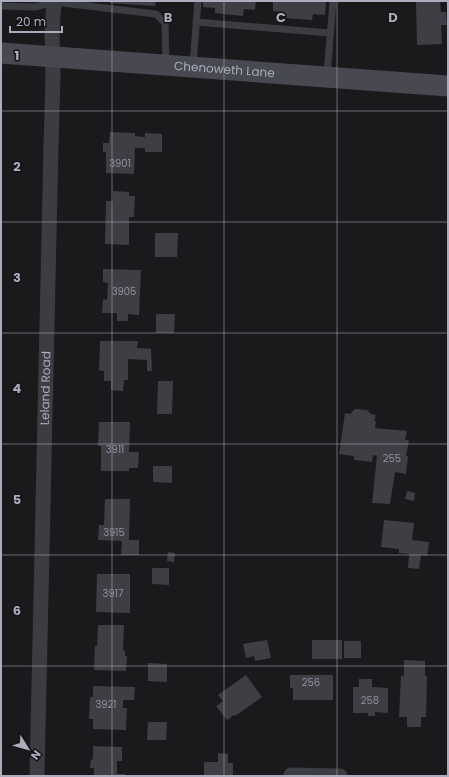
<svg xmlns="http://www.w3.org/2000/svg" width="449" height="777" viewBox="0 0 449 777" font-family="Poppins,sans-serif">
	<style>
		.building { fill: #3f3e44 }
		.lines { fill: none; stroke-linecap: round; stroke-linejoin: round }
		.service { stroke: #3c3c43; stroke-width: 7 }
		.minor { stroke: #3c3c43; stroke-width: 15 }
		.secondary { stroke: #484851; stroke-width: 21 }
		.grid { fill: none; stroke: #abacbc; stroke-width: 1; stroke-opacity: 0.55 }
		.labels { text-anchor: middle; stroke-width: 3; stroke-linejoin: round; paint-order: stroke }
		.number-label { font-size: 10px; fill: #90909e }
		.street-label { font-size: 12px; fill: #abacbc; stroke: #151417 }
		.grid-label { font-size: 13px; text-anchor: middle; font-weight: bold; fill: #abacbc; stroke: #151417; stroke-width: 3; stroke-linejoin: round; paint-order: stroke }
	</style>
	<rect width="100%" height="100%" fill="#1a191c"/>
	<g class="building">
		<path d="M110,1H156L155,6L110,3Z"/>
		<path d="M203,1H256L255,10L244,9L243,16L215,13V8L203,7Z"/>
		<path d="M273,1H326L325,15L313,14L312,20L284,18L285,12L273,11Z"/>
		<path d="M416,1H440L441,12H446L447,25H441L442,44L417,45Z"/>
		<path d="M110,132L135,133V136L145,137V133L162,134V152H145V148H135L134,174L106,173V152H103V143H109Z"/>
		<path d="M113,191L129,192V196H135L134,217H129V245L105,244L106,201H113Z"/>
		<path d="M155,233H178L177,257H155Z"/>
		<path d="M103,269L141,270L139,315L128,314V321H117V313H102L103,299L107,300L108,283L103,282Z"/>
		<path d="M156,314H175L174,333H156Z"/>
		<path d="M100,341H138L137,348L151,349L152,371H147V360L128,359V380H124L123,391L111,390V381H104V371L99,370Z"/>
		<path d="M158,381H173L172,414H157Z"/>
		<path d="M355,409L367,410L371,414L376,415L374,421H376L375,428L407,431L405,440H409L406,456H408L406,474L395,472L390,504L372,503L377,456L373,455L372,462L354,460V456L339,454L345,413L350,414Z"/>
		<path d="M99,422H130L129,452H139L138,468H129V471H101V446H98Z"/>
		<path d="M153,466H172V483L153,482Z"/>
		<path d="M407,491L415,493L414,501L405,499Z"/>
		<path d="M105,499H130L129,540H139V555H121L122,541L98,540L99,525H104Z"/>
		<path d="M384,520L414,523L412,540L429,542L427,556L421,555L419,569L408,568L409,554L399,553V549L381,547Z"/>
		<path d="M168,552L175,553L174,562L167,561Z"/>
		<path d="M152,568H169V585L152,584Z"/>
		<path d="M97,574H130V613L96,612Z"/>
		<path d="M98,625H124L123,650L125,651V656H127L126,671L94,670L95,646H97Z"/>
		<path d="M267,640L271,658L255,661L254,656L246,658L243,644Z"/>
		<rect x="312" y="640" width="30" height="19"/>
		<rect x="344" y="641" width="17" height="17"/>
		<path d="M404,660L425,661V676H427L426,717H421V727H407V717H399L401,676H404Z"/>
		<path d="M148,663L167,664V682L148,681Z"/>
		<path d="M246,675L262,697L235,716L234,715L227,720L216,706L223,701L218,695Z"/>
		<path d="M290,675H333V700H293V688H290Z"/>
		<path d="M359,679H372V687L388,688V713L375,712V716H368V713H353V687H359Z"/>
		<path d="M93,686L135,687L134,700H123V708H127L126,730L93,729V719H89L90,697H93Z"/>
		<path d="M148,722H167L166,740H147Z"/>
		<path d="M93,746L122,747V761H117V774H125V776H94V768H90L91,759L93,760Z"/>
		<path d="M218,753L228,754V763H233V776H204V762H218Z"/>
	</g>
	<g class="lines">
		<g class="service">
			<path d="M1,6L35,7L54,2L156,14L165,23L166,64"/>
			<path d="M196,22L330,33"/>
			<path d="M193,65L198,1"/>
			<path d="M327,75L333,1"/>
		</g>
		<g class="minor">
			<path d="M291,775L340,776"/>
			<path id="s1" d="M37,776L51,145L53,77L52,32L54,1"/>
		</g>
		<path class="secondary" id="s2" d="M1,53L448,86"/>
	</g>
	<path class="grid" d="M112,1V776M224,1V776M337,1V776M1,111H448M1,222H448M1,333H448M1,444H448M1,555H448M1,666H448"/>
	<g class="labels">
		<g class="number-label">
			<text x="120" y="167">3901</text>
			<text x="124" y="295">3905</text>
			<text x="115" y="453">3911</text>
			<text x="392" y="462">255</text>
			<text x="114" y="536">3915</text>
			<text x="113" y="597">3917</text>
			<text x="311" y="686">256</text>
			<text x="370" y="704">258</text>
			<text x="106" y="708">3921</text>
		</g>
		<g class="street-label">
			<text dy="4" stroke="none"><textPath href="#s2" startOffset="224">Chenoweth Lane</textPath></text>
			<text dy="4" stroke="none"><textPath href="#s1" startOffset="388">Leland Road</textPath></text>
		</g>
	</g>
	<g class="grid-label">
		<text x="168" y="22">B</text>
		<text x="281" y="22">C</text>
		<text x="393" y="22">D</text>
		<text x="17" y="60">1</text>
		<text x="17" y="171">2</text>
		<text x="17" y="282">3</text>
		<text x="17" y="393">4</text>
		<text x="17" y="504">5</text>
		<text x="17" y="615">6</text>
	</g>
	<rect width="449" height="777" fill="none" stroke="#abacbc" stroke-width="4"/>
	<g transform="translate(28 749) rotate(127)" stroke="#151417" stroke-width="3" paint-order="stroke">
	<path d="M0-3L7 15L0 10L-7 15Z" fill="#abacbc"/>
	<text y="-6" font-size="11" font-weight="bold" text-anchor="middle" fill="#abacbc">N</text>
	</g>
	<path d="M10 26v6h52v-6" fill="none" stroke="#abacbc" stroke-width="2"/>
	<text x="16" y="26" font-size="12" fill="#abacbc" stroke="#151417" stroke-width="3" paint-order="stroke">20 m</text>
</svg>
